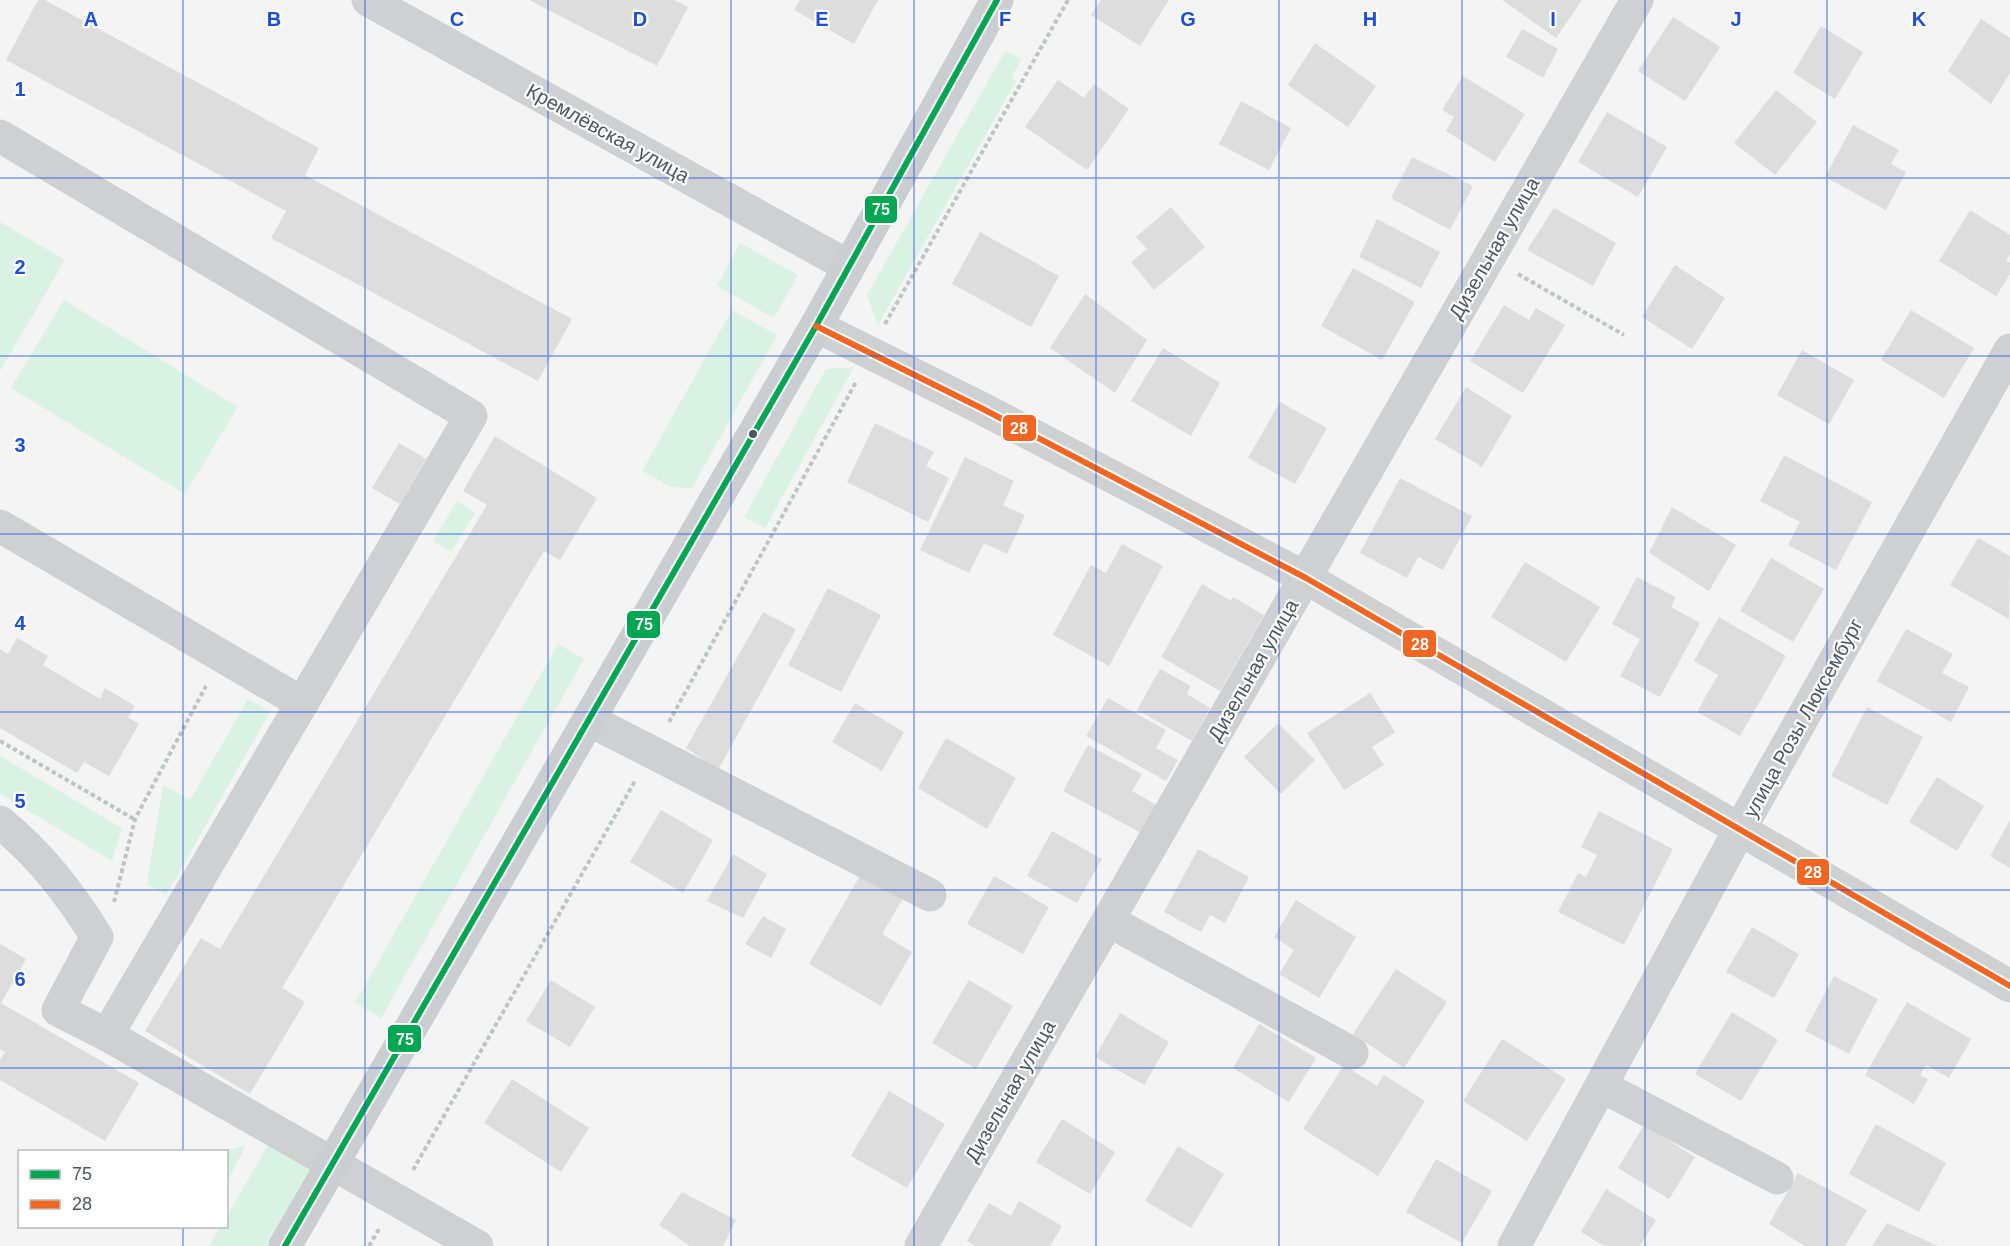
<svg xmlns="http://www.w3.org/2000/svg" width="2010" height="1246" viewBox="0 0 2010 1246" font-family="Helvetica,sans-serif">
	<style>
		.green { fill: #d9f2e3 }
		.building { fill: #ddddde }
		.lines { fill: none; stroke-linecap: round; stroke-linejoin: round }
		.path { stroke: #bcc7c4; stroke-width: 4; stroke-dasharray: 4.5 3; stroke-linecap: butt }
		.minor { stroke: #ced0d2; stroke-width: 33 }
		.major { stroke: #caced1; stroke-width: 33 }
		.bus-1-casing { stroke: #fff; stroke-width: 10 }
		.bus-2-casing { stroke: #fff; stroke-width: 10 }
		.bus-1 { stroke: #00a651; stroke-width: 6 }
		.bus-2 { stroke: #f26522; stroke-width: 6 }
		.grid { fill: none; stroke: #1d4ed8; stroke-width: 1.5; stroke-opacity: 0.55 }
		.bus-dot { fill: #4a5661; stroke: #fff; stroke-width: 2 }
		.labels { text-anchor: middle; stroke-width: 4.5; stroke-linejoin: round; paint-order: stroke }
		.street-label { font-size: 20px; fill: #4a5661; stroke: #fff }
		.grid-label { font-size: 20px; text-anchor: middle; font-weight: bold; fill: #1d4ed8; stroke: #fff; stroke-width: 4.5; stroke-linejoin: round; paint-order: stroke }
		.line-badge { stroke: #fff; stroke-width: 2 }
		.badge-label { font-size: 16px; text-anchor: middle; font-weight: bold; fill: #fff }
	</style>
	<rect width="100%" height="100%" fill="#f4f4f4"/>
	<g class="green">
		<path d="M1005,51L1021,59L1011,78L1016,81L878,325L867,295Z"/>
		<path d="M0,222L65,260L0,371Z"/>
		<path d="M740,243L798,275L774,318L717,286Z"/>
		<path d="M64,300L238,407L185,494L11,388Z"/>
		<path d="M732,310L777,335L692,488L671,487L642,471Z"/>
		<path d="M854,367L765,528L744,517L826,369Z"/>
		<path d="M457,501L475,513L451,552L433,541Z"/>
		<path d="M558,644L584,659L381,1018L355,1003Z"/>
		<path d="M248,699L270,712L166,895L147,884L163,785L190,800Z"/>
		<path d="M0,756L122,828L112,861L0,794Z"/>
		<path d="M271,1140L319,1169L275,1246H209L220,1227L226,1226L227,1216Z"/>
		<path d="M246,1145L227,1182L226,1152L223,1151Z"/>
	</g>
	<g class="building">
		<path d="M38,0H45L319,148L305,175L572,319L538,381L271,238L286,211L6,60Z"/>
		<path d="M529,0H674L688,7L657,66Z"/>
		<path d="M800,0H878L854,44L794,10Z"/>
		<path d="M1101,0H1169L1140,46L1091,15Z"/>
		<path d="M1502,0H1582L1556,38Z"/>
		<path d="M1673,17L1720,47L1685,101L1638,71Z"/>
		<path d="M1981,19L2010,38V73L1991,104L1948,71Z"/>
		<path d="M1821,26L1863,52L1835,99L1793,73Z"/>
		<path d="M1522,29L1558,49L1543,78L1506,57Z"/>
		<path d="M1315,43L1376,86L1348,127L1288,85Z"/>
		<path d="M1463,76L1525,114L1495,162L1446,131L1454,117L1442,110Z"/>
		<path d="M1058,80L1084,98L1094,84L1129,109L1087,170L1025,127Z"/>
		<path d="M1776,90L1817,122L1775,175L1734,143Z"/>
		<path d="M1241,101L1291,128L1269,170L1219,144Z"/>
		<path d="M1607,112L1667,147L1638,197L1578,162Z"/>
		<path d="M1853,125L1899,150L1891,164L1906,172L1886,210L1825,177Z"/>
		<path d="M1412,157L1473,186L1450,230L1391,198Z"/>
		<path d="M1171,207L1205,247L1154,290L1131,262L1147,249L1136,237Z"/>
		<path d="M1554,208L1616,243L1593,286L1527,250Z"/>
		<path d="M1970,210L2010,235V255L2006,260L2010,263V274L1996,296L1939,261Z"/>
		<path d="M1377,219L1440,252L1421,288L1359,257Z"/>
		<path d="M980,232L1059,276L1031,327L952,284Z"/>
		<path d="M1675,265L1725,298L1692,349L1642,317Z"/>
		<path d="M1353,268L1415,302L1382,360L1321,326Z"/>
		<path d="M1085,294L1147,340L1115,393L1050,348Z"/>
		<path d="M1504,305L1529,320L1536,308L1565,325L1523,393L1470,361Z"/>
		<path d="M1911,310L1974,348L1944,398L1881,360Z"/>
		<path d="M1163,348L1220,383L1191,436L1131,401Z"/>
		<path d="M1802,350L1854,380L1829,424L1777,395Z"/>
		<path d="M1466,387L1512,416L1482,467L1435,439Z"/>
		<path d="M1280,402L1327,428L1295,484L1248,458Z"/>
		<path d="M875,423L934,452L926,466L949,478L928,522L847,482Z"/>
		<path d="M495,436L597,498L560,560L544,551L282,988L305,1002L250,1094L145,1031L201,938L220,949L487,505L463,491Z"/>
		<path d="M399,443L426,459L400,504L372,488Z"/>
		<path d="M1784,455L1872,502L1836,570L1788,545L1800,522L1760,501Z"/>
		<path d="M965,457L1014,481L1003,505L1025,515L1007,554L984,543L969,573L920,550Z"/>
		<path d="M1400,478L1472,516L1443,570L1418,557L1407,578L1360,553Z"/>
		<path d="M1672,507L1736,545L1709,591L1649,553Z"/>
		<path d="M1978,538L2010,556L2009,619L1950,585Z"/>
		<path d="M1122,544L1163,566L1109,666L1053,635L1091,565L1106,573Z"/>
		<path d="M1771,558L1824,589L1793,642L1740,611Z"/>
		<path d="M1525,562L1600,607L1566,662L1491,617Z"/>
		<path d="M1637,577L1676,597L1671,607L1700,623L1660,697L1620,676L1640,639L1612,624Z"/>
		<path d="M1202,584L1231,601L1233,597L1264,615L1220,691L1161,657Z"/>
		<path d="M828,588L881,615L841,692L788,665Z"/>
		<path d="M763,612L796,629L718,770L686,748Z"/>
		<path d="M1719,617L1786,656L1740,736L1697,712L1718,675L1694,661Z"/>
		<path d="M1906,629L1953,654L1942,673L1969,687L1951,722L1877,681Z"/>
		<path d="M17,638L48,656L43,665L100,699L105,688L135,706L128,717L139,724L109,776L84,762L77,773L0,728V649L8,654Z"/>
		<path d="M1160,669L1191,686L1187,694L1210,708L1192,741L1137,710Z"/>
		<path d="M1370,693L1395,732L1372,747L1384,765L1344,790L1307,733Z"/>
		<path d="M1108,698L1166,730L1156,748L1178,760L1166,781L1086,736Z"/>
		<path d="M855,703L904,732L882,771L832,742Z"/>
		<path d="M1867,707L1923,737L1887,805L1831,776Z"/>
		<path d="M1278,723L1315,760L1281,794L1244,757Z"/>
		<path d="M946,738L1016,778L987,829L918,788Z"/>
		<path d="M1088,745L1142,774L1132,791L1157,805L1141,833L1063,791Z"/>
		<path d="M1937,777L1984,806L1957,851L1909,822Z"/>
		<path d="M661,810L713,840L683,893L630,862Z"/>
		<path d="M1599,811L1673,849L1624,945L1558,912L1578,873L1586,877L1597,855L1581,847Z"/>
		<path d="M2010,820V868L1990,856Z"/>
		<path d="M1052,831L1102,859L1077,903L1027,876Z"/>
		<path d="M1198,849L1249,877L1225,923L1210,915L1201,932L1164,912Z"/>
		<path d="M733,854L767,874L743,918L707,901Z"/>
		<path d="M861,874L903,898L882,934L912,952L881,1006L809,964Z"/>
		<path d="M994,876L1049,907L1023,954L967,924Z"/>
		<path d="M1296,900L1356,937L1319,998L1279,974L1294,950L1274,937Z"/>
		<path d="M763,916L786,929L771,958L745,944Z"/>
		<path d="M1752,927L1799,954L1774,998L1726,972Z"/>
		<path d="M0,944L26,959L1,1003L139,1083L105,1141L0,1080V1060L5,1052L0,1049Z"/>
		<path d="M1396,969L1447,1002L1404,1068L1353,1034Z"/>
		<path d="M1834,976L1878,999L1849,1054L1805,1031Z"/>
		<path d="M551,980L595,1007L570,1047L526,1021Z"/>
		<path d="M969,980L1013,1006L976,1069L932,1043Z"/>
		<path d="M1907,1002L1971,1039L1949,1078L1926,1065L1920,1075L1928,1079L1914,1104L1865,1075Z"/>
		<path d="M1732,1012L1778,1040L1741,1101L1695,1074Z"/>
		<path d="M1120,1013L1169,1042L1144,1085L1095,1057Z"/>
		<path d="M1259,1024L1316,1058L1289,1102L1233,1068Z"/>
		<path d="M1502,1039L1566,1079L1527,1141L1463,1101Z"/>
		<path d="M1344,1065L1377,1086L1384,1075L1425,1101L1378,1176L1303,1129Z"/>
		<path d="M512,1079L589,1128L561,1172L484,1123Z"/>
		<path d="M889,1091L945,1124L907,1188L851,1156Z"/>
		<path d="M1062,1119L1115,1152L1090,1194L1036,1162Z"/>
		<path d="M1876,1124L1946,1163L1919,1212L1849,1174Z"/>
		<path d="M1644,1125L1695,1157L1669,1199L1618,1168Z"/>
		<path d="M1178,1146L1224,1174L1191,1228L1145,1201Z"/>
		<path d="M1436,1159L1492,1191L1462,1243L1406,1212Z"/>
		<path d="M1798,1173L1867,1210L1845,1246H1805L1769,1224Z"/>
		<path d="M1606,1189L1656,1220L1640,1246H1604L1581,1232Z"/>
		<path d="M682,1192L736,1220L723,1246H690L659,1225Z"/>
		<path d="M1019,1201L1062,1226L1050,1246H976L967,1241L989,1203L1011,1216Z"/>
		<path d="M1887,1223L1938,1246H1872Z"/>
	</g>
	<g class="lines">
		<g class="path">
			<path d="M1518,274L1624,335"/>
			<path d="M885,324L1068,0"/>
			<path d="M669,722L856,382"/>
			<path d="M0,741L134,819"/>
			<path d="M114,902L135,819L206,686"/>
			<path d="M413,1170L635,781"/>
			<path d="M369,1246L379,1229"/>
		</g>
		<g class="minor">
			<path d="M368,0L848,266"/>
			<path d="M0,136L471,416L107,1035L477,1246"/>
			<path d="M816,326L983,409L1306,578L2010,986"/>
			<path d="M0,526L302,703"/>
			<path d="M589,720L930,895"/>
			<path d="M0,822C42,857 68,891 97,937L58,1010L107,1035"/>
			<path d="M1109,921L1352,1053"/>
			<path d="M1601,1086L1777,1178"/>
			<path d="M921,1246L1637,0"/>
			<path d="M1514,1246L1740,829L2010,350"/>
		</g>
		<path class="major" d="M285,1246L816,326L997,0"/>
		<g class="bus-1-casing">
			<path id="bus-1" d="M285,1246L816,326L997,0"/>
		</g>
		<g class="bus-2-casing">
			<path id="bus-2" d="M816,326L983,409L1306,578L2010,986"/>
		</g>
		<use href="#bus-1" class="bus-1"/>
		<use href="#bus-2" class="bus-2"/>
	</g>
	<path class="grid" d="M183,0V1152M365,0V1246M548,0V1246M731,0V1246M914,0V1246M1096,0V1246M1279,0V1246M1462,0V1246M1645,0V1246M1827,0V1246M0,178H2010M0,356H2010M0,534H2010M0,712H2010M0,890H2010M0,1068H2010M183,1226V1246"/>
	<circle class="bus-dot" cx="753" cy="434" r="5"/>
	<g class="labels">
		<g class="street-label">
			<text transform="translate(608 133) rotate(29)" y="7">Кремлёвская улица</text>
			<text transform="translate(1494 248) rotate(-60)" y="7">Дизельная улица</text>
			<text transform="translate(1253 670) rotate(-60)" y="7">Дизельная улица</text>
			<text transform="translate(1803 718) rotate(-61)" y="7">улица Розы Люксембург</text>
			<text transform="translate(1010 1091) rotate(-60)" y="7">Дизельная улица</text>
		</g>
	</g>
	<g class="grid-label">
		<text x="91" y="26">A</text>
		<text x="274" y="26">B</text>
		<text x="457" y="26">C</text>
		<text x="640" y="26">D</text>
		<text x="822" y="26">E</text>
		<text x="1005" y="26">F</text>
		<text x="1188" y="26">G</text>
		<text x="1370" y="26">H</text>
		<text x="1553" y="26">I</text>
		<text x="1736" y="26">J</text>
		<text x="1919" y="26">K</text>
		<text x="20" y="96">1</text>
		<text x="20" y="274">2</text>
		<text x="20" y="452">3</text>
		<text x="20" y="630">4</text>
		<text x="20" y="808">5</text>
		<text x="20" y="986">6</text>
	</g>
	<g class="line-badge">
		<rect x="864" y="195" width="34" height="29" rx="6" fill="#00a651"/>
		<rect x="1002" y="414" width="35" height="28" rx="6" fill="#f26522"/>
		<rect x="626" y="610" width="35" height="29" rx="6" fill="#00a651"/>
		<rect x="1402" y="629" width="35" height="29" rx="6" fill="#f26522"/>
		<rect x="1796" y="858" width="34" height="28" rx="6" fill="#f26522"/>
		<rect x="387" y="1024" width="35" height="29" rx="6" fill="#00a651"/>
	</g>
	<g class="badge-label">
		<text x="881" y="215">75</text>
		<text x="1019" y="434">28</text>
		<text x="644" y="630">75</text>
		<text x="1420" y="650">28</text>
		<text x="1813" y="878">28</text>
		<text x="405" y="1045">75</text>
	</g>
	<rect x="18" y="1150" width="210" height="78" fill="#ffffff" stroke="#b7bbc0" stroke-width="1.5"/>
	<rect x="30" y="1170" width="30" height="9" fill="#00a651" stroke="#b7bbc0" stroke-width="1.5"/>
	<text x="72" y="1180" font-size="18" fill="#4a5661">75</text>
	<rect x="30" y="1200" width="30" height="9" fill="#f26522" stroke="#b7bbc0" stroke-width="1.5"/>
	<text x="72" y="1210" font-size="18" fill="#4a5661">28</text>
</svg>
